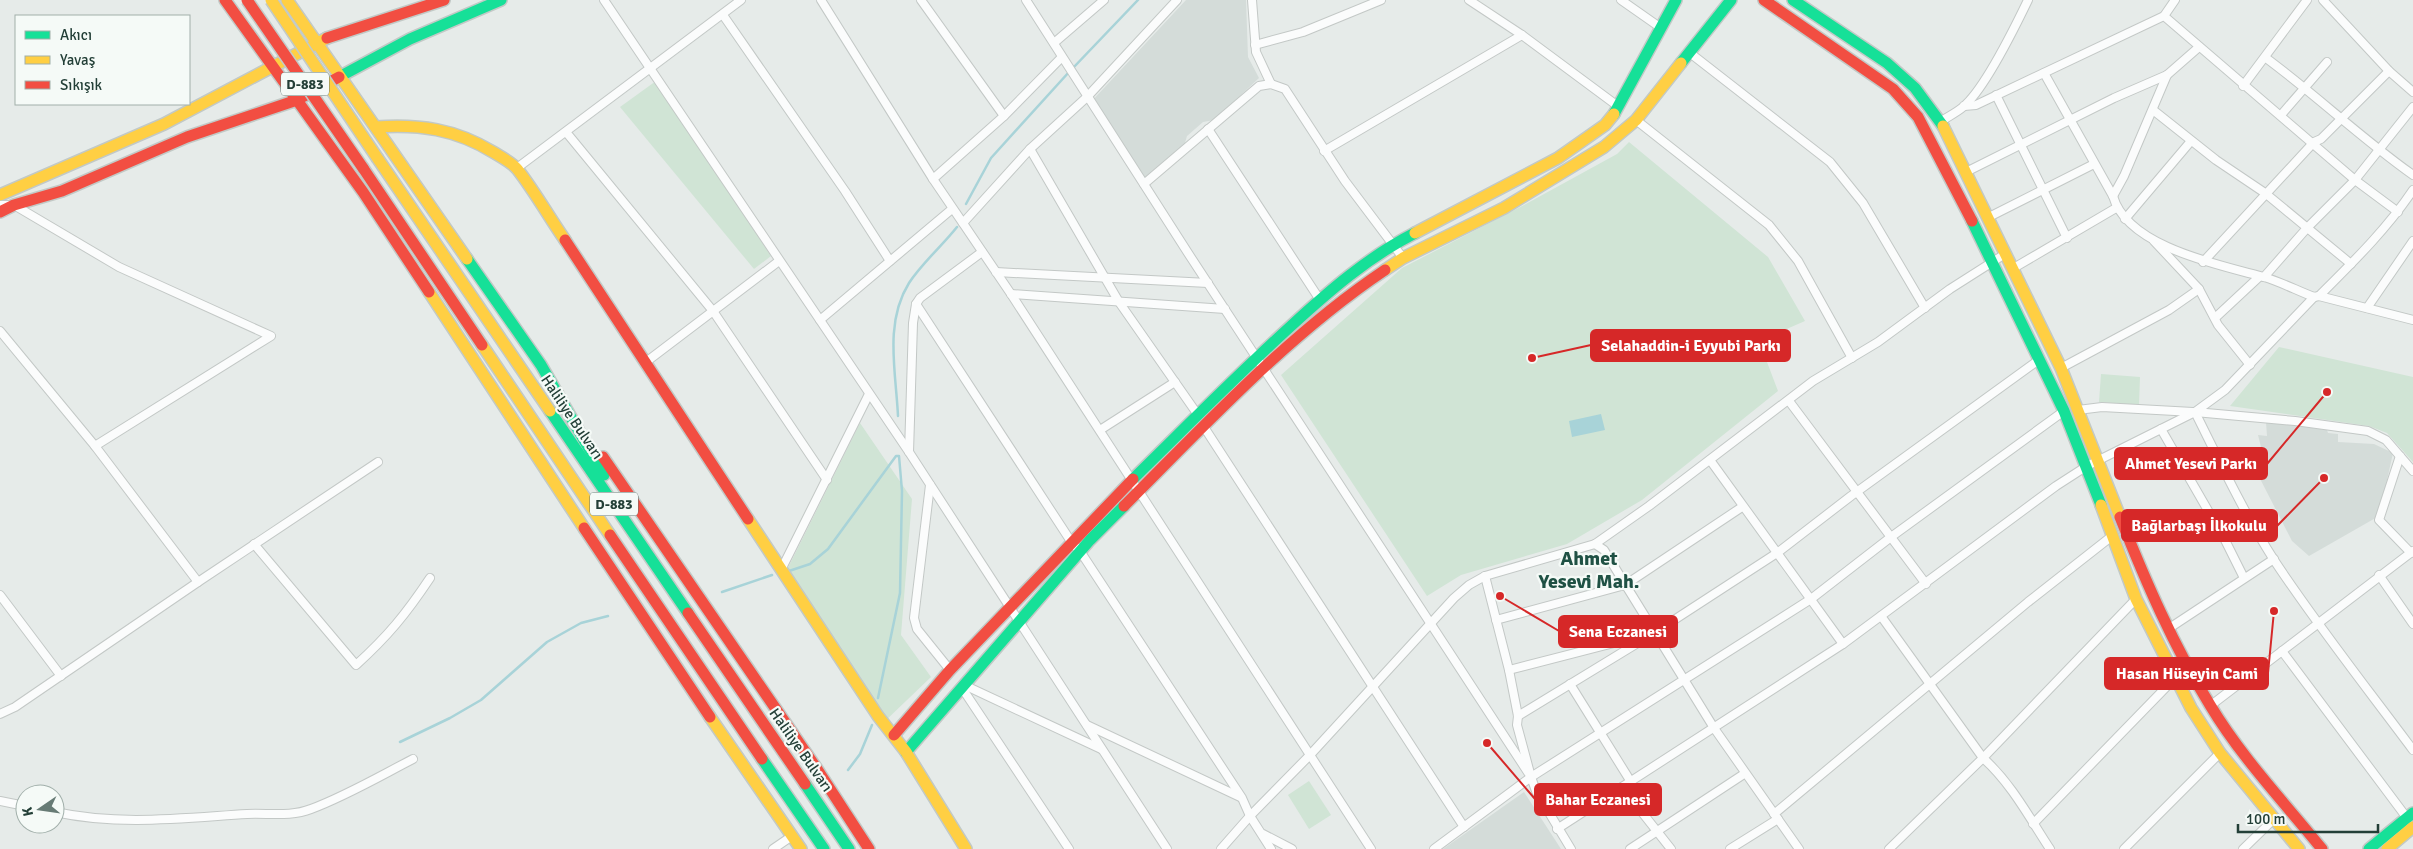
<svg xmlns="http://www.w3.org/2000/svg" width="2413" height="849" viewBox="0 0 2413 849" font-family="Signika,sans-serif">
	<style>
		.built { fill: #d4dcd9 }
		.green { fill: #d0e4d5 }
		.water { fill: #a8d3d8 }
		.lines { fill: none; stroke-linecap: round; stroke-linejoin: round }
		.stream { stroke: #a8d3d8; stroke-width: 2.5 }
		.street-casing { stroke: #c3c8c6; stroke-width: 10 }
		.fast-casing { stroke: #c2c9c6; stroke-width: 14 }
		.slow-casing { stroke: #c2c9c6; stroke-width: 14 }
		.jam-casing { stroke: #c2c9c6; stroke-width: 14 }
		.street { stroke: #fbfcfc; stroke-width: 8 }
		.fast { stroke: #16e098; stroke-width: 11 }
		.slow { stroke: #ffcf43; stroke-width: 11 }
		.jam { stroke: #f24e42; stroke-width: 11 }
		.slow-bridge-casing { stroke: #c2cac7; stroke-width: 14; stroke-linecap: butt }
		.jam-bridge-casing { stroke: #c2cac7; stroke-width: 14; stroke-linecap: butt }
		.slow-bridge { stroke: #ffcf43; stroke-width: 11 }
		.jam-bridge { stroke: #f24e42; stroke-width: 11 }
		.labels { text-anchor: middle; stroke-width: 4.5; stroke-linejoin: round; paint-order: stroke }
		.shield { fill: #f5faf7; stroke: #627771; stroke-width: 1 }
		.shield-label { font-size: 14px; font-weight: bold; fill: #233f37 }
		.street-label { font-size: 15px; fill: #233f37; stroke: #f5faf7 }
		.district-label { font-size: 20px; font-weight: bold; fill: #1f5144; stroke: #f5faf7 }
		.leader { fill: none; stroke: #d62828; stroke-width: 2 }
		.callout-dot { fill: #d62828; stroke: #f5faf7; stroke-width: 2 }
		.callout { fill: #d62828; stroke: #d62828; stroke-width: 2 }
		.callout-label { font-size: 16px; text-anchor: middle; font-weight: bold; fill: #fff }
	</style>
	<rect width="100%" height="100%" fill="#e6ebe9"/>
	<g class="built">
		<path d="M1186,0H1246L1248,57L1259,78L1214,120L1203,122L1187,136L1184,146L1148,178H1141L1091,102Z"/>
		<path d="M2266,422L2327,430L2328,433L2338,434V442L2374,444L2393,453L2379,516L2309,556L2292,541L2254,467L2264,459L2258,435L2267,436Z"/>
		<path d="M1524,792L1561,849H1443Z"/>
	</g>
	<g class="green">
		<path d="M656,81L771,256L754,269L620,107Z"/>
		<path d="M1629,142L1768,257L1805,321L1759,341L1778,391L1642,500L1567,544L1461,575L1427,596L1281,375L1402,268L1524,205L1617,154Z"/>
		<path d="M2279,347L2413,377V462L2387,433L2369,426L2230,406Z"/>
		<path d="M2101,374L2140,377L2139,405L2099,402Z"/>
		<path d="M860,423L912,499L901,635L931,677L883,723L786,572Z"/>
		<path d="M1309,781L1331,815L1309,829L1288,795Z"/>
	</g>
	<path class="water" d="M1601,414L1605,430L1572,437L1569,421Z"/>
	<g class="lines">
		<g class="stream">
			<path d="M1073,68L1138,0"/>
			<path d="M966,204L991,158L1069,72"/>
			<path d="M898,416C896,372 884,323 909,283C922,263 942,246 957,227"/>
			<path d="M789,571L810,564L828,549L896,456H899L902,491L900,593L878,698"/>
			<path d="M722,592L772,575"/>
			<path d="M400,742L450,718L481,700L547,642L581,623L608,616"/>
			<path d="M848,770L860,754L872,725"/>
		</g>
		<g class="street-casing">
			<g id="street">
				<path d="M604,0L909,452L1167,849"/>
				<path d="M821,0L933,179L1011,294L1371,849"/>
				<path d="M921,0L1004,116"/>
				<path d="M1026,0L1188,253L1531,777L1536,791L1571,849"/>
				<path d="M1252,0L1256,52L1271,84"/>
				<path d="M1469,0L1522,35L1619,107"/>
				<path d="M1621,0L1661,28"/>
				<path d="M2323,0L2389,71L2413,92"/>
				<path d="M723,15L845,191L890,261"/>
				<path d="M2164,16L2175,0"/>
				<path d="M1054,43L1104,0"/>
				<path d="M1255,45L1303,32L1381,0"/>
				<path d="M1690,53L1830,162L1863,203L1925,308"/>
				<path d="M2266,58C2316,95 2362,139 2413,175"/>
				<path d="M2044,73L2113,196C2127,247 2220,265 2264,277C2281,282 2298,291 2314,297L2319,296L2413,320"/>
				<path d="M2243,86L2307,0"/>
				<path d="M1996,95L2067,238"/>
				<path d="M1964,106L1976,105L2164,16L2355,180L2398,212"/>
				<path d="M2153,110L2216,160L2265,193L2351,264"/>
				<path d="M2281,115L2327,62"/>
				<path d="M1636,120L1769,225L1798,261L1852,358"/>
				<path d="M1940,122C1947,117 1956,113 1963,107C1985,89 2015,27 2028,0"/>
				<path d="M1208,129L1320,300"/>
				<path d="M566,132L713,311L827,480"/>
				<path d="M1030,149L1119,302L1198,415"/>
				<path d="M1324,151L1522,35"/>
				<path d="M517,168L741,0"/>
				<path d="M1966,172L2114,98L2167,75L2199,47"/>
				<path d="M933,179L1004,116L1062,57"/>
				<path d="M1144,184L1259,86L1271,84L1285,89L1345,181L1403,258"/>
				<path d="M2113,196L2124,176L2167,75"/>
				<path d="M0,205H14L119,267L271,336L95,446"/>
				<path d="M1987,218L2094,164"/>
				<path d="M2125,219L2191,141"/>
				<path d="M963,223L1030,149L1087,97L1177,0"/>
				<path d="M2154,241L2199,289L2218,325L2250,365"/>
				<path d="M2203,262L2314,142L2321,139L2389,71"/>
				<path d="M2012,269L2116,208"/>
				<path d="M996,272L1208,283"/>
				<path d="M2264,277L2307,228L2355,180L2413,107"/>
				<path d="M1011,294L1225,309"/>
				<path d="M2319,296C2352,263 2387,229 2413,190"/>
				<path d="M2314,297L2225,390L2195,412C2220,462 2244,513 2274,560C2317,625 2366,687 2413,750"/>
				<path d="M916,304L1072,543L1080,551L1242,798L1250,816L1271,849"/>
				<path d="M2367,308L2413,241"/>
				<path d="M2215,318L2259,277"/>
				<path d="M820,320L952,209"/>
				<path d="M0,331L95,446L198,582L378,462"/>
				<path d="M646,362L779,261"/>
				<path d="M2061,368L2169,310L2199,289"/>
				<path d="M1789,401L1926,584"/>
				<path d="M2078,410L2102,407L2193,412"/>
				<path d="M1204,427L1464,827"/>
				<path d="M2161,429L2225,540L2244,578"/>
				<path d="M1100,430L1175,382"/>
				<path d="M909,452L913,323L916,304L920,298L982,252"/>
				<path d="M2400,456L2379,520L2411,553"/>
				<path d="M1710,460L1843,644"/>
				<path d="M930,485L914,618L917,629L950,670"/>
				<path d="M254,544L356,665C388,636 406,614 430,578"/>
				<path d="M1595,544L1604,550L1714,728L1799,849"/>
				<path d="M781,570L869,394"/>
				<path d="M2379,575L2413,624"/>
				<path d="M0,595L61,676"/>
				<path d="M1881,616L1983,758L1889,849"/>
				<path d="M1496,620L1625,585L1742,507"/>
				<path d="M2168,629L2274,559"/>
				<path d="M2282,651L2407,818"/>
				<path d="M1509,670L1645,635"/>
				<path d="M1570,684L1631,782"/>
				<path d="M964,685L1101,749"/>
				<path d="M962,688L1069,849"/>
				<path d="M2210,706L2413,551"/>
				<path d="M0,714L15,707L198,582"/>
				<path d="M1518,716L1654,633L1777,553L1851,496L2040,359"/>
				<path d="M1087,725L1240,797"/>
				<path d="M1531,777L1811,599L1891,537L2064,411"/>
				<path d="M1622,787L1671,849"/>
				<path d="M0,801L25,806"/>
				<path d="M55,812C119,826 183,818 247,814C269,813 291,817 311,809C346,796 380,776 413,759"/>
				<path d="M1774,814L2028,602L2112,536"/>
				<path d="M2033,824L2175,678"/>
				<path d="M1557,829L1843,644L2056,486L2087,466L2195,412L2295,421L2368,431L2386,440L2413,471"/>
				<path d="M1263,834L1292,849"/>
				<path d="M773,849L792,836"/>
				<path d="M1221,849L1250,816L1310,755L1454,598L1469,585L1485,576L1595,544L1649,506L1813,381L1878,342L1950,289L2005,254"/>
				<path d="M1434,849L1531,777L1517,725L1518,716L1509,670L1485,576"/>
				<path d="M1630,849L1744,774"/>
				<path d="M1730,849L1778,819"/>
				<path d="M2050,849C2029,817 2011,783 1983,758L2136,599"/>
				<path d="M2124,849L2220,753"/>
				<path d="M2243,849L2274,819"/>
			</g>
		</g>
		<g class="fast-casing">
			<g id="fast">
				<path d="M1793,0L1887,63L1915,88L1943,126"/>
				<path d="M1681,63L1731,0"/>
				<path d="M339,77L410,39L501,0"/>
				<path d="M1614,114L1676,0"/>
				<path d="M1972,221L2064,411L2101,505"/>
				<path d="M467,259L541,365L604,475"/>
				<path d="M550,411L688,613"/>
				<path d="M1133,479C1185,428 1236,376 1291,326C1329,291 1368,257 1415,233"/>
				<path d="M906,752L1090,540L1124,506"/>
				<path d="M762,759L824,849"/>
				<path d="M805,784L849,849"/>
				<path d="M2369,849L2413,813"/>
			</g>
		</g>
		<g class="slow-casing">
			<g id="slow">
				<path d="M287,0L467,259"/>
				<path d="M1943,126L2061,368L2120,517"/>
				<path d="M376,127C420,124 455,129 493,152C501,157 513,163 518,170C535,192 549,217 565,240"/>
				<path d="M378,159L550,411"/>
				<path d="M0,195L164,124L327,38"/>
				<path d="M1415,233L1558,158L1605,125L1614,114"/>
				<path d="M1385,270L1403,258L1504,208L1604,147L1636,120L1681,63"/>
				<path d="M429,292L584,528"/>
				<path d="M482,345L610,535"/>
				<path d="M2101,505L2136,599L2191,708L2220,753L2299,849"/>
				<path d="M748,519L878,716L906,752L966,849"/>
				<path d="M710,717L801,849"/>
				<path d="M2387,849L2413,827"/>
			</g>
		</g>
		<g class="jam-casing">
			<g id="jam">
				<path d="M225,0L363,192L429,292"/>
				<path d="M1764,0L1893,89L1918,117L1972,221"/>
				<path d="M327,38L444,0"/>
				<path d="M363,168L482,345"/>
				<path d="M0,212L14,205L62,191L187,137L297,100L339,77"/>
				<path d="M565,240L748,519"/>
				<path d="M603,457L817,769L869,849"/>
				<path d="M1124,506C1207,423 1288,335 1385,270"/>
				<path d="M2120,517C2146,582 2173,645 2210,705C2241,757 2284,802 2322,849"/>
				<path d="M584,528L710,717"/>
				<path d="M610,535L762,759"/>
				<path d="M688,613L805,784"/>
				<path d="M894,735L950,670L1133,479"/>
			</g>
		</g>
		<use href="#street" class="street"/>
		<use href="#fast" class="fast"/>
		<use href="#slow" class="slow"/>
		<use href="#jam" class="jam"/>
		<g class="slow-bridge-casing">
			<path id="slow-bridge" d="M271,0L378,159"/>
		</g>
		<g class="jam-bridge-casing">
			<path id="jam-bridge" d="M247,0L363,168"/>
		</g>
		<use href="#slow-bridge" class="slow-bridge"/>
		<use href="#jam-bridge" class="jam-bridge"/>
	</g>
	<g class="labels">
		<g class="shield">
			<rect x="281" y="72.5" width="48" height="23" rx="4"/>
			<rect x="590" y="492.5" width="48" height="23" rx="4"/>
		</g>
		<g class="shield-label">
			<text x="305" y="89">D-883</text>
			<text x="614" y="509">D-883</text>
		</g>
		<g class="street-label">
			<text transform="translate(572 417) rotate(56)" y="5">Haliliye Bulvarı</text>
			<text transform="translate(801 750) rotate(55)" y="5">Haliliye Bulvarı</text>
		</g>
		<g class="district-label">
			<text x="1589" y="565">Ahmet<tspan x="1589" dy="23">Yesevi Mah.</tspan></text>
		</g>
	</g>
	<path class="leader" d="M1532 358L1591 345M2327 392L2267 464M2324 478L2277 526M1500 596L1559 631M2274 611L2268 673M1487 743L1535 799"/>
	<g class="callout-dot">
		<circle cx="1532" cy="358" r="5"/>
		<circle cx="2327" cy="392" r="5"/>
		<circle cx="2324" cy="478" r="5"/>
		<circle cx="1500" cy="596" r="5"/>
		<circle cx="2274" cy="611" r="5"/>
		<circle cx="1487" cy="743" r="5"/>
	</g>
	<g class="callout">
		<rect x="1591" y="330" width="199" height="31" rx="5"/>
		<rect x="2115" y="448" width="152" height="31" rx="5"/>
		<rect x="2122" y="510" width="155" height="31" rx="5"/>
		<rect x="1559" y="616" width="118" height="31" rx="5"/>
		<rect x="2105" y="658" width="163" height="31" rx="5"/>
		<rect x="1535" y="784" width="126" height="31" rx="5"/>
	</g>
	<g class="callout-label">
		<text x="1691" y="351">Selahaddin-i Eyyubi Parkı</text>
		<text x="2191" y="469">Ahmet Yesevi Parkı</text>
		<text x="2199" y="531">Bağlarbaşı İlkokulu</text>
		<text x="1618" y="637">Sena Eczanesi</text>
		<text x="2187" y="679">Hasan Hüseyin Cami</text>
		<text x="1598" y="805">Bahar Eczanesi</text>
	</g>
	<rect x="15" y="15" width="175" height="90" fill="#f5faf7" stroke="#a1afaa"/>
	<rect x="25" y="31" width="25" height="8" fill="#16e098" stroke="#a1afaa"/>
	<text x="60" y="40" font-size="15" fill="#233f37">Akıcı</text>
	<rect x="25" y="56" width="25" height="8" fill="#ffcf43" stroke="#a1afaa"/>
	<text x="60" y="65" font-size="15" fill="#233f37">Yavaş</text>
	<rect x="25" y="81" width="25" height="8" fill="#f24e42" stroke="#a1afaa"/>
	<text x="60" y="90" font-size="15" fill="#233f37">Sıkışık</text>
	<g transform="translate(40 809) rotate(257)"><circle r="24" fill="#f5faf7" stroke="#a1afaa"/>
	<path d="M0-4L9 19L0 12L-9 19Z" fill="#677b75"/>
	<text y="-8" font-size="14" font-weight="bold" text-anchor="middle" fill="#233f37">K</text>
	</g>
	<path d="M2238 824v8h140v-8" fill="none" stroke="#233f37" stroke-width="2.5"/>
	<text x="2246" y="824" font-size="15" fill="#233f37" stroke="#f5faf7" stroke-width="4" paint-order="stroke">100 m</text>
</svg>
